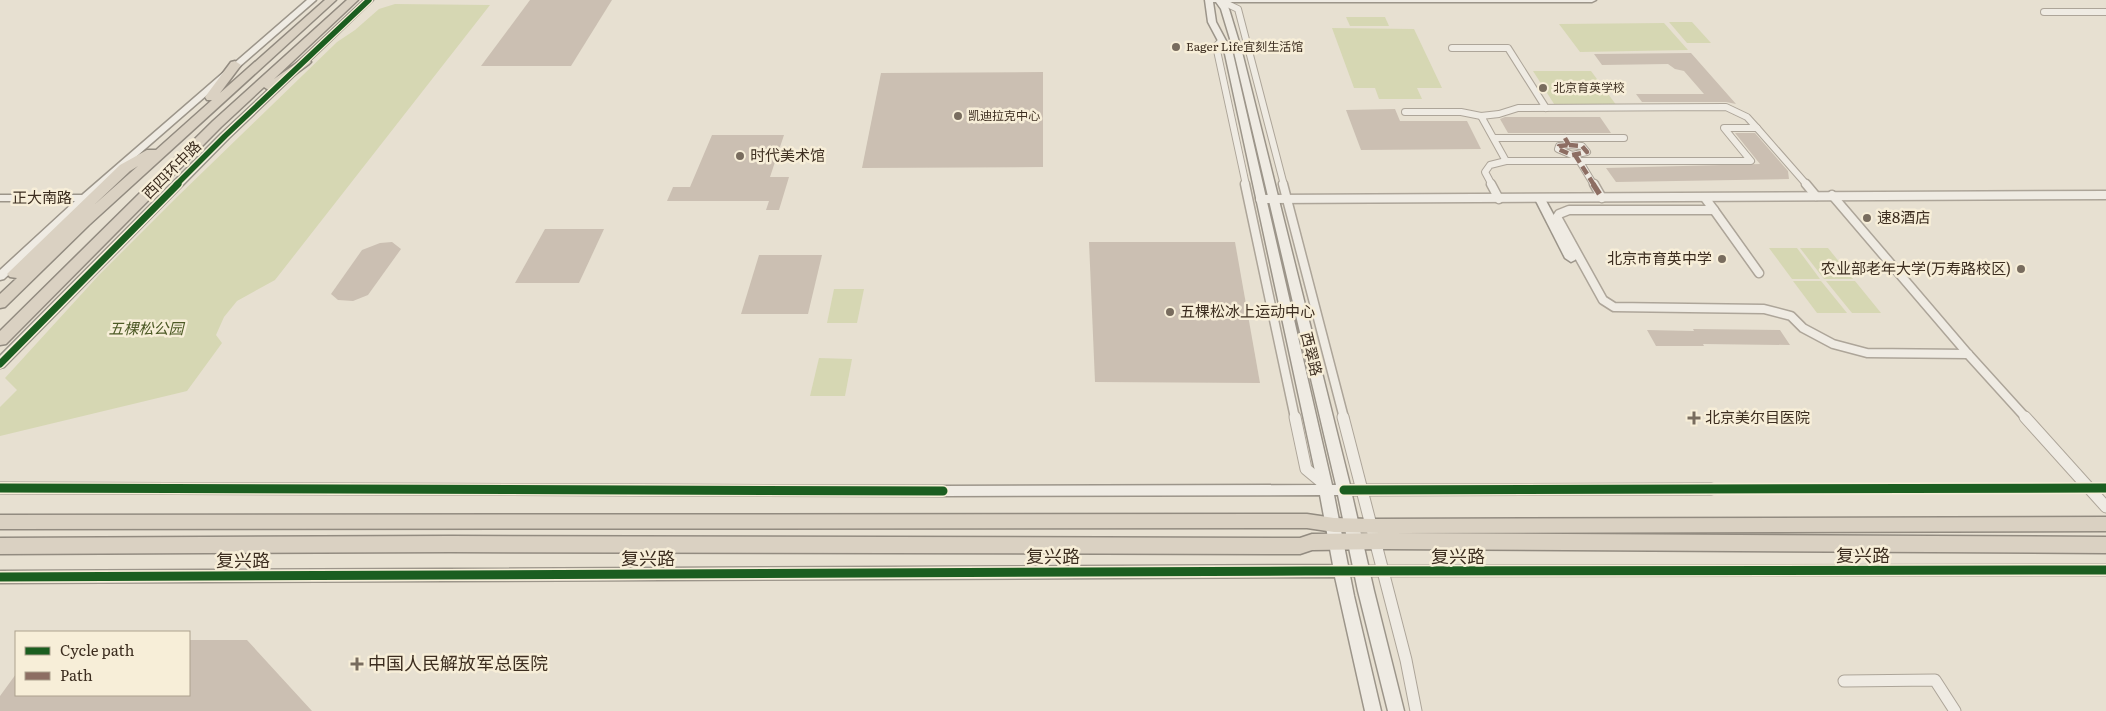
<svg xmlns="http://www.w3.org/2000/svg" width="2106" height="711" viewBox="0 0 2106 711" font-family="Literata,'Noto Sans SC',serif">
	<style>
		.green { fill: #d6d7b3 }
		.building { fill: #cbbfb2 }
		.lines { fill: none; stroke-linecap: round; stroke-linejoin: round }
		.street-far2-casing { stroke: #ada599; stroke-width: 8 }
		.street-far1-casing { stroke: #ada599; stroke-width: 11 }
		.street-casing { stroke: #ada599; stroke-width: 13 }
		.secondary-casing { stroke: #9c958a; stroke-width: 3 }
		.highway-casing { stroke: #928b80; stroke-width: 3 }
		.street-far2 { stroke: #efebe3; stroke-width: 6 }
		.street-far1 { stroke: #efebe3; stroke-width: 8 }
		.street { stroke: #efebe3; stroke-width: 11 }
		.secondary { fill: #efebe3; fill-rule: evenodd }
		.highway { fill: #dad1c2; fill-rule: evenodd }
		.quiet-far1 { stroke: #8d6e63; stroke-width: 4.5; stroke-dasharray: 9 4.5; stroke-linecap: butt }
		.quiet { stroke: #8d6e63; stroke-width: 5.5; stroke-dasharray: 12 5.5; stroke-linecap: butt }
		.cycleway-far2-casing { stroke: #f7eed8; stroke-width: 8 }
		.cycleway-far1-casing { stroke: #f7eed8; stroke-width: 10 }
		.cycleway-casing { stroke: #f7eed8; stroke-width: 12 }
		.cycleway-far2 { stroke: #1b5e20; stroke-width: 5.5 }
		.cycleway-far1 { stroke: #1b5e20; stroke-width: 7 }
		.cycleway { stroke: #1b5e20; stroke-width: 9 }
		.poi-dot { fill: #786c5e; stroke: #f7eed8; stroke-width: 2 }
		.labels { text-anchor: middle; stroke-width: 5; stroke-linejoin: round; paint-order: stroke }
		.far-poi-label { font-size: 12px; fill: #3d2e20; stroke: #f7eed8; text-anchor: start }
		.poi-label { font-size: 15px; fill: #3d2e20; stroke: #f7eed8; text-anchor: start }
		.street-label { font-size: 15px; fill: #3d2e20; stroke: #f7eed8 }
		.park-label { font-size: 15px; font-style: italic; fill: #4d5a26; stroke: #f7eed8 }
		.near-street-label { font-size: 18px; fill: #3d2e20; stroke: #f7eed8 }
		.near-poi-label { font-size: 18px; fill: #3d2e20; stroke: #f7eed8; text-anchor: start }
	</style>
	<rect width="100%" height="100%" fill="#e7e0d1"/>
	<g class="green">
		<path d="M395,4L490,5L275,280L237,301L224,317L216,335L222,343L187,391L0,436V407L17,390L5,378L99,275L177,197L337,42L355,30L379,9Z"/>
		<path d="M1346,17H1385L1389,26H1350Z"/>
		<path d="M1669,22H1692L1711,43H1687Z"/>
		<path d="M1664,23L1688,50L1580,52L1559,24Z"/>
		<path d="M1332,28L1414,29L1442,88H1417L1422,99H1379L1375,88H1400H1354Z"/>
		<path d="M1533,71H1591L1617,106L1556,107Z"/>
		<path d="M1769,248H1797L1820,279H1792Z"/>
		<path d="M1800,248H1828L1853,279H1824Z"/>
		<path d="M1793,281H1821L1847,313H1817Z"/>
		<path d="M1826,281H1855L1881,313H1852Z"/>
		<path d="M834,289H864L857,323H827Z"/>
		<path d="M819,358L852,359L845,396H810Z"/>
	</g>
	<g class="building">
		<path d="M530,0H612L571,66H481Z"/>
		<path d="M1691,53L1736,104L1726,102H1642L1636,94H1704L1684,71L1675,69L1668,64L1602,65L1594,54Z"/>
		<path d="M1043,72V167L862,168L881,73Z"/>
		<path d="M1395,109L1400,121H1467L1481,149L1361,150L1346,110Z"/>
		<path d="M1505,117H1600L1611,133H1508L1500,119Z"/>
		<path d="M1735,133H1755L1788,171L1789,179L1616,182L1606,168L1760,164Z"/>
		<path d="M712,135H784L770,177H789L779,210H766L769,201H667L673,187H690Z"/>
		<path d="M545,229H604L579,283H515Z"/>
		<path d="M392,242L401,249L368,295L353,301L338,300L331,294L362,250L380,243Z"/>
		<path d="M1089,242H1235L1260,383L1095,382Z"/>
		<path d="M759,255H822L808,314H741Z"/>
		<path d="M1693,329L1780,330L1790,345L1703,344L1704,346H1656L1647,330L1694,331Z"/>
		<path d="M189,640H247L312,711H0V696L16,674V695H189Z"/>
	</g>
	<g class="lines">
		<g class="street-far2-casing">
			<g id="street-far2">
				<path d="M1219,0L1238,9L1284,185"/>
				<path d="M2044,12H2106"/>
				<path d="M1221,41L1216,46L1246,185"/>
				<path d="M1452,48H1508L1546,108"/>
				<path d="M1726,107L1747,117L1757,128H1724L1751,161H1506L1481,116L1499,114L1518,108Z"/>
				<path d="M1405,112H1461L1481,116"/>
				<path d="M1757,128L1807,185"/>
				<path d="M1494,138H1624"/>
				<path d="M1565,138L1569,145"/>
				<path d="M1569,145L1582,146L1587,152L1572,155L1558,149L1559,146Z"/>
				<path d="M1577,157L1594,185"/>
				<path d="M1492,185L1485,172L1490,165L1506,161"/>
			</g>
		</g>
		<g class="street-far1-casing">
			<g id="street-far1">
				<path d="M1245,184L1295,418"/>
				<path d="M1283,184L1344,418"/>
				<path d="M1491,184L1499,199"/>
				<path d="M1594,184L1602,198"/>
				<path d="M1806,184L1816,196"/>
				<path d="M1832,195L1968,354L2026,418"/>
				<path d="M1705,198L1714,210H1569L1559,214L1557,217L1603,300L1614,307L1764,309L1791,316L1803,328L1833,344L1867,353L1968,354"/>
				<path d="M1260,199L2106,195"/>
				<path d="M1714,210L1759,273"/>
			</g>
		</g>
		<g class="street-casing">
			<g id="street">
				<path d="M1295,417L1306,469L1324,484"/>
				<path d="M1343,417L1406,660L1416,711"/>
				<path d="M2025,417L2106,507"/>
				<path d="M1342,571L2106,570"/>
				<path d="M1844,681L1935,680L1955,711"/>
			</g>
		</g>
		<g class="secondary-casing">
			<g id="secondary">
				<path d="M307,0H316L122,169L4,279L0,280V270L75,201H0V195H82Z"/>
				<path d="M364,0H373L229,138L4,367L0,368V356L221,134Z"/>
				<path d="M1205,0H1596L1592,2H1225L1229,9L1242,52L1350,485L1711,484L1716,485L1718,489L1716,493L1711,494L1352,495L1374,591L1404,711H1388L1358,591L1338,495H1334L1354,596L1381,711H1365L1335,577L0,583V571L1333,565L1320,495L943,496L0,493V483L943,486L1318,485L1225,54L1208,22ZM1213,2H1216L1221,9L1234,52L1336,485H1332L1233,54L1216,22Z"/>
				<path d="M1540,196L1545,199L1577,258L1575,260L1571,262L1565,258L1535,199Z"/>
			</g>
		</g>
		<g class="highway-casing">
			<g id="highway">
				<path d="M325,0H336L89,225L5,307L0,308V294L17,278L10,277L7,274L10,271L120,165L147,150H156L212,100H207L205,97L231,62L235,61L241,65L220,93ZM138,166L94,205L130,171Z"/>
				<path d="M347,0H358L274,79L301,60H309L311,62L309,64L274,90L270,91L264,87L221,127L6,344L0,345V331L213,121Z"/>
				<path d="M1307,514L1334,518L1371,519L2106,517V531L1393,533L2106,537V553L1386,549L1312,550L1300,554L451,552L0,554V538L451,536L1300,538L1312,534L1381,533L1334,532L1307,528L0,529V515Z"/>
			</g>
		</g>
		<use href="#street-far2" class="street-far2"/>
		<use href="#street-far1" class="street-far1"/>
		<use href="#street" class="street"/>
		<use href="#secondary" class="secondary"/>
		<use href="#highway" class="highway"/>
		<g class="quiet-far1">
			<path d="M1565,138L1569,145"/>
			<path d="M1569,145L1582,146L1587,152L1572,155L1558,149L1559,146Z"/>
			<path d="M1575,155L1594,185"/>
		</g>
		<path class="quiet" d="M1593,184L1602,198"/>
		<g class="cycleway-far2-casing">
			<path id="cycleway-far2" d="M176,185L225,136L369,0"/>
		</g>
		<g class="cycleway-far1-casing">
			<path id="cycleway-far1" d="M0,364L178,184"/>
		</g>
		<g class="cycleway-casing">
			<g id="cycleway">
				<path d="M0,488L943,491"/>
				<path d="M1344,490L2106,488"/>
				<path d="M0,577L1305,571L2106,570"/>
			</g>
		</g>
		<use href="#cycleway-far2" class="cycleway-far2"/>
		<use href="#cycleway-far1" class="cycleway-far1"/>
		<use href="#cycleway" class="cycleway"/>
	</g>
	<g class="poi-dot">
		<circle cx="1176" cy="47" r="5"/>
		<circle cx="1543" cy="88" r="5"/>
		<circle cx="958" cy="116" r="5"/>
		<circle cx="740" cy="156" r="5"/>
		<circle cx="1867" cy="218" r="5"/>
		<circle cx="1722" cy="259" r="5"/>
		<circle cx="2021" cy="269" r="5"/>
		<circle cx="1170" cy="312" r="5"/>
		<path d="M1691.5 410.5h5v5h5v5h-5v5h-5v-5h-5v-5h5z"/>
		<path d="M354.5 656.5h5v5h5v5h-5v5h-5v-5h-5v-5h5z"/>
	</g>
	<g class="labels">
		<g class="far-poi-label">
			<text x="1186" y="51">Eager Life宜刻生活馆</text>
			<text x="1553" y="92">北京育英学校</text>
			<text x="968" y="120">凯迪拉克中心</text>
		</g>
		<g class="poi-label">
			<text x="750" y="161">时代美术馆</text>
			<text x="1877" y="223">速8酒店</text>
			<text x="1712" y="264" text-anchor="end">北京市育英中学</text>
			<text x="2011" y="274" text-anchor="end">农业部老年大学(万寿路校区)</text>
			<text x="1180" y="317">五棵松冰上运动中心</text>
			<text x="1705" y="423">北京美尔目医院</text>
		</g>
		<g class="street-label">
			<text transform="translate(172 170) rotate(-45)" y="5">西四环中路</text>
			<text x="42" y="203">正大南路</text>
			<text transform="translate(1311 354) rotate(76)" y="5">西翠路</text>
		</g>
		<g class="park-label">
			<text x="146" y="334">五棵松公园</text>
		</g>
		<g class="near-street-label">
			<text x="1863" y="562">复兴路</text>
			<text x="1053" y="563">复兴路</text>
			<text x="1458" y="563">复兴路</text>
			<text x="648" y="565">复兴路</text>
			<text x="243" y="567">复兴路</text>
		</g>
		<g class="near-poi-label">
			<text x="368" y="670">中国人民解放军总医院</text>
		</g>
	</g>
	<rect x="15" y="631" width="175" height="65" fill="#f7eed8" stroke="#ada18e"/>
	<rect x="25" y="647" width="25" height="8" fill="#1b5e20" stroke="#ada18e"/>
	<text x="60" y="656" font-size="15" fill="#3d2e20">Cycle path</text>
	<rect x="25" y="672" width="25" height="8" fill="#8d6e63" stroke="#ada18e"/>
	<text x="60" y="681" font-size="15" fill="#3d2e20">Path</text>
</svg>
